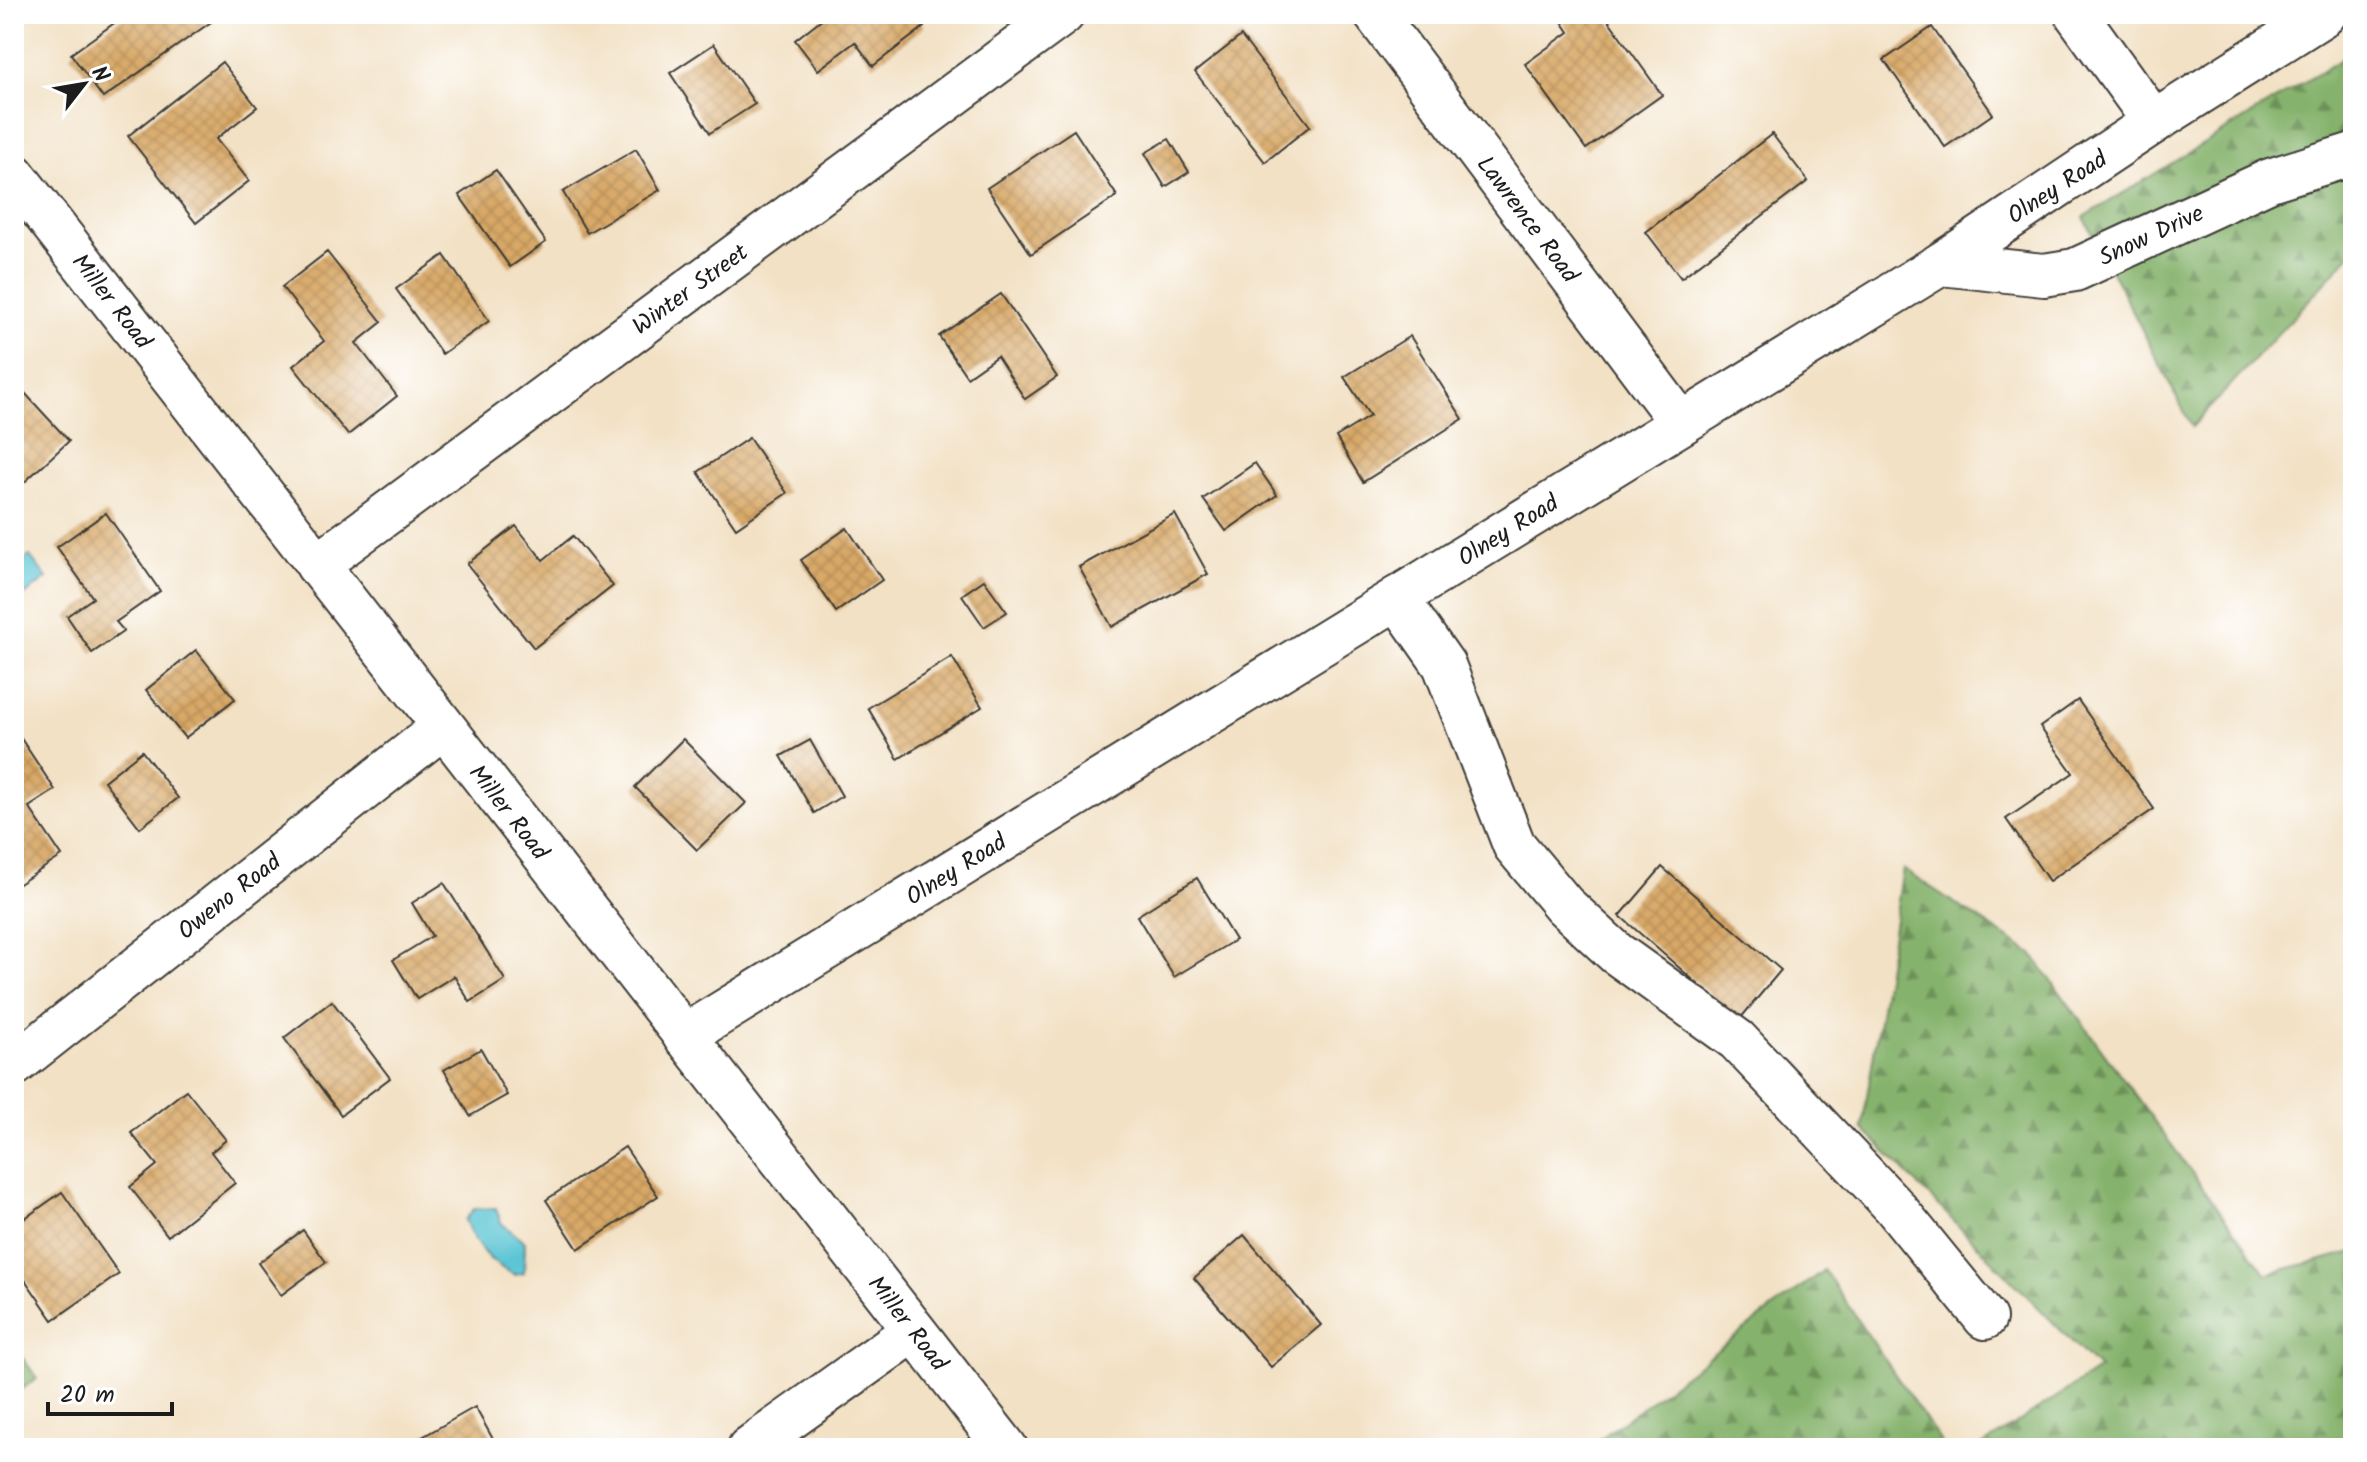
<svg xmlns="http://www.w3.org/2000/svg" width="2367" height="1462" viewBox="0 0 2367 1462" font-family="Kalam,sans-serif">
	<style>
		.forest { fill: url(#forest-firs); stroke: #506744; stroke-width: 2 }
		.water { fill: #5ac4d4; stroke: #3b7078; stroke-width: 2 }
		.building { fill: url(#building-cross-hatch) }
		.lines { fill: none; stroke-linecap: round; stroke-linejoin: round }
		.minor-casing { stroke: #3c3a35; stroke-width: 46 }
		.minor { stroke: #fff; stroke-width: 42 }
		.labels { text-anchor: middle; stroke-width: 8; stroke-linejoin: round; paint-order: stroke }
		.street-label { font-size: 24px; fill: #1c1c1c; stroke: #fff }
	</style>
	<defs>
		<pattern id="forest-firs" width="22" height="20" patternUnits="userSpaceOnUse" patternTransform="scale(2)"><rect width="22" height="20" fill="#85b26c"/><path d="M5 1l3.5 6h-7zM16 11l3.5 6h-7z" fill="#6c9058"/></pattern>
		<pattern id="building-cross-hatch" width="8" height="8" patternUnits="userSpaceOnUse" patternTransform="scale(2)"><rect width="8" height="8" fill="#d8a866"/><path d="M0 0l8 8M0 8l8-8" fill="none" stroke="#b99058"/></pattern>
	</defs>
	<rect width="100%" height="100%" fill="#fff"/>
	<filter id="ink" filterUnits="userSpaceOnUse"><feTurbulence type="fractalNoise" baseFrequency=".0125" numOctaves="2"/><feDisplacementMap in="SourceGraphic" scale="16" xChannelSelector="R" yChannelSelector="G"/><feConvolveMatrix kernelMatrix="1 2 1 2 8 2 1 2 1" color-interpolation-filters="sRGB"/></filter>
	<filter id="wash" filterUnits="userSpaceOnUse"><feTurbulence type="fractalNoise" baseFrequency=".006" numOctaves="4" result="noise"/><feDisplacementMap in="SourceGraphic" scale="32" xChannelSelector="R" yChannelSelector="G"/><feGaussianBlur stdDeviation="1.8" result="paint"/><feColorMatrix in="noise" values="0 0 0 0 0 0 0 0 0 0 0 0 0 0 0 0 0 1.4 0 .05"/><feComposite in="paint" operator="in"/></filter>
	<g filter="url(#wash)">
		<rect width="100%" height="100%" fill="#f2e1c5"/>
		<g class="forest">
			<path d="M2353,52V252L2192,427L2084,217Z"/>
			<path d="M1903,869L2032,954L2266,1274L2353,1252V1448H1979L2099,1369L1862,1128Z"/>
			<path d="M1824,1270L1945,1448H1588Z"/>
			<path d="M14,1346L37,1378L14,1395Z"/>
		</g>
		<g class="water">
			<path d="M30,556L47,578L14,603V568Z"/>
			<path d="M496,1208L501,1223L525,1242L524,1273L515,1275C489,1263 475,1246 465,1220L474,1209Z"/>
		</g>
		<g id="blocks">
			<g class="building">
				<path d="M127,14H205L211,22L103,98L71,54Z"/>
				<path d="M828,14H915L924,27L873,66L855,42L818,70L795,40Z"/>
				<path d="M1557,14H1604L1662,95L1586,149L1525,64L1569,32Z"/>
				<path d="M1932,27L1993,114L1945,147L1884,60Z"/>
				<path d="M1241,36L1310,126L1265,162L1195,72Z"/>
				<path d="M714,44L755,104L710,133L670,73Z"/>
				<path d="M222,62L257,107L216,139L249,181L196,223L128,136Z"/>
				<path d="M1074,130L1117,196L1031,254L987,188Z"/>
				<path d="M1772,134L1808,181L1681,278L1646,232Z"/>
				<path d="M1169,139L1189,172L1165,187L1145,153Z"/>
				<path d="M636,149L660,190L587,233L563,192Z"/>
				<path d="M496,170L546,242L510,267L459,195Z"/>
				<path d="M327,252L382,322L356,343L397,396L348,435L293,366L324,341L282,287Z"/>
				<path d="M444,255L489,321L442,354L396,289Z"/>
				<path d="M1001,294L1057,377L1025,399L997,356L967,377L939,336Z"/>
				<path d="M1410,336L1463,419L1363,482L1336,437L1370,416L1344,377Z"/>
				<path d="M23,391L69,441L16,490L14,400Z"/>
				<path d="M749,438L787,493L736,528L698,472Z"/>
				<path d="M1255,463L1277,495L1226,531L1203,499Z"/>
				<path d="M106,513L160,591L116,622L124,631L92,653L67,616L93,598L57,547Z"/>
				<path d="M1175,514L1208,574L1112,627L1079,567Z"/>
				<path d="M516,526L543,560L573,536L613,586L534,648L467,564Z"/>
				<path d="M847,528L882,580L836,612L801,560Z"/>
				<path d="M984,580L1007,612L984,627L962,595Z"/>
				<path d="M196,650L235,699L185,738L146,690Z"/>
				<path d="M952,657L982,707L898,759L868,708Z"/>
				<path d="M2078,700L2154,809L2049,881L2006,819L2073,773L2040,727Z"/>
				<path d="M14,728L55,790L29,807L62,856L14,887Z"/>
				<path d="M683,739L746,803L697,850L635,787Z"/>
				<path d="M810,740L842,796L814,813L781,756Z"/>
				<path d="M142,751L178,798L140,828L104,781Z"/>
				<path d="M1662,867L1781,970L1739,1020L1620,916Z"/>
				<path d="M1197,878L1235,940L1174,977L1137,916Z"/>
				<path d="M444,883L505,980L470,1002L454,976L417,999L393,960L432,936L412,903Z"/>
				<path d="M332,1001L390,1078L341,1115L284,1038Z"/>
				<path d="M481,1049L507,1095L470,1116L444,1070Z"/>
				<path d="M186,1090L226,1140L211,1152L235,1183L168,1236L130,1187L157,1165L131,1133Z"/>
				<path d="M625,1147L658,1196L578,1249L546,1200Z"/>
				<path d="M62,1192L119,1274L53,1320L14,1264V1226Z"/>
				<path d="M303,1230L326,1262L281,1295L258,1263Z"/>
				<path d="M1244,1235L1321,1325L1271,1367L1194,1278Z"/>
				<path d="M475,1407L498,1448H403Z"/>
			</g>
		</g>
	</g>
	<g filter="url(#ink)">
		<use href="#blocks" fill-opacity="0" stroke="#3c3a35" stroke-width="2"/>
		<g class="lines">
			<g class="minor-casing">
				<g id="minor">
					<path d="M1375,14L1681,423"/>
					<path d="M2076,14L2154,122"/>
					<path d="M14,175L1006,1448"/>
					<path d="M1941,264L2044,275L2075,270L2270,180L2353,154"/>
					<path d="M317,565L1063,14"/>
					<path d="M1397,598L1444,665L1514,845L1564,905L1616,953L1737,1040L1893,1205L1985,1318"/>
					<path d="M684,1036L1941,264L2154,122L2325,14"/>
					<path d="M14,1065L443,727"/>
					<path d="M749,1448L913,1331"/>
				</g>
			</g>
			<use href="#minor" class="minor"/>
		</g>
	</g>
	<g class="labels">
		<g class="street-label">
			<text transform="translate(2057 187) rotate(-33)" y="8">Olney Road</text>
			<text transform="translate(1528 219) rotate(53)" y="8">Lawrence Road</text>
			<text transform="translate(2151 235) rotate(-25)" y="8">Snow Drive</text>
			<text transform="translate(690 289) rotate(-36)" y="8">Winter Street</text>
			<text transform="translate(112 301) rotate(52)" y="8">Miller Road</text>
			<text transform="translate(1508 530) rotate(-32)" y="8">Olney Road</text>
			<text transform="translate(509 812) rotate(52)" y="8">Miller Road</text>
			<text transform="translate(956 869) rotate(-32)" y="8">Olney Road</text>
			<text transform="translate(229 896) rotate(-38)" y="8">Oweno Road</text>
			<text transform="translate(908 1323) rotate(52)" y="8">Miller Road</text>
		</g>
	</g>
	<rect width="2367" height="1462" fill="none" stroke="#fff" stroke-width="48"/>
	<g transform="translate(84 84) rotate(59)" stroke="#ffffff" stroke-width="6" paint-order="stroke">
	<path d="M0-6L14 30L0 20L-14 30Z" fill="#1c1c1c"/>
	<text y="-12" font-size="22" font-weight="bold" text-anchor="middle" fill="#1c1c1c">N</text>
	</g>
	<path d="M48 1402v12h124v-12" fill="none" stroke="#1c1c1c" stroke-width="4"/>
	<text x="60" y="1402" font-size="24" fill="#1c1c1c" stroke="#ffffff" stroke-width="6" paint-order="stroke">20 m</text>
</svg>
